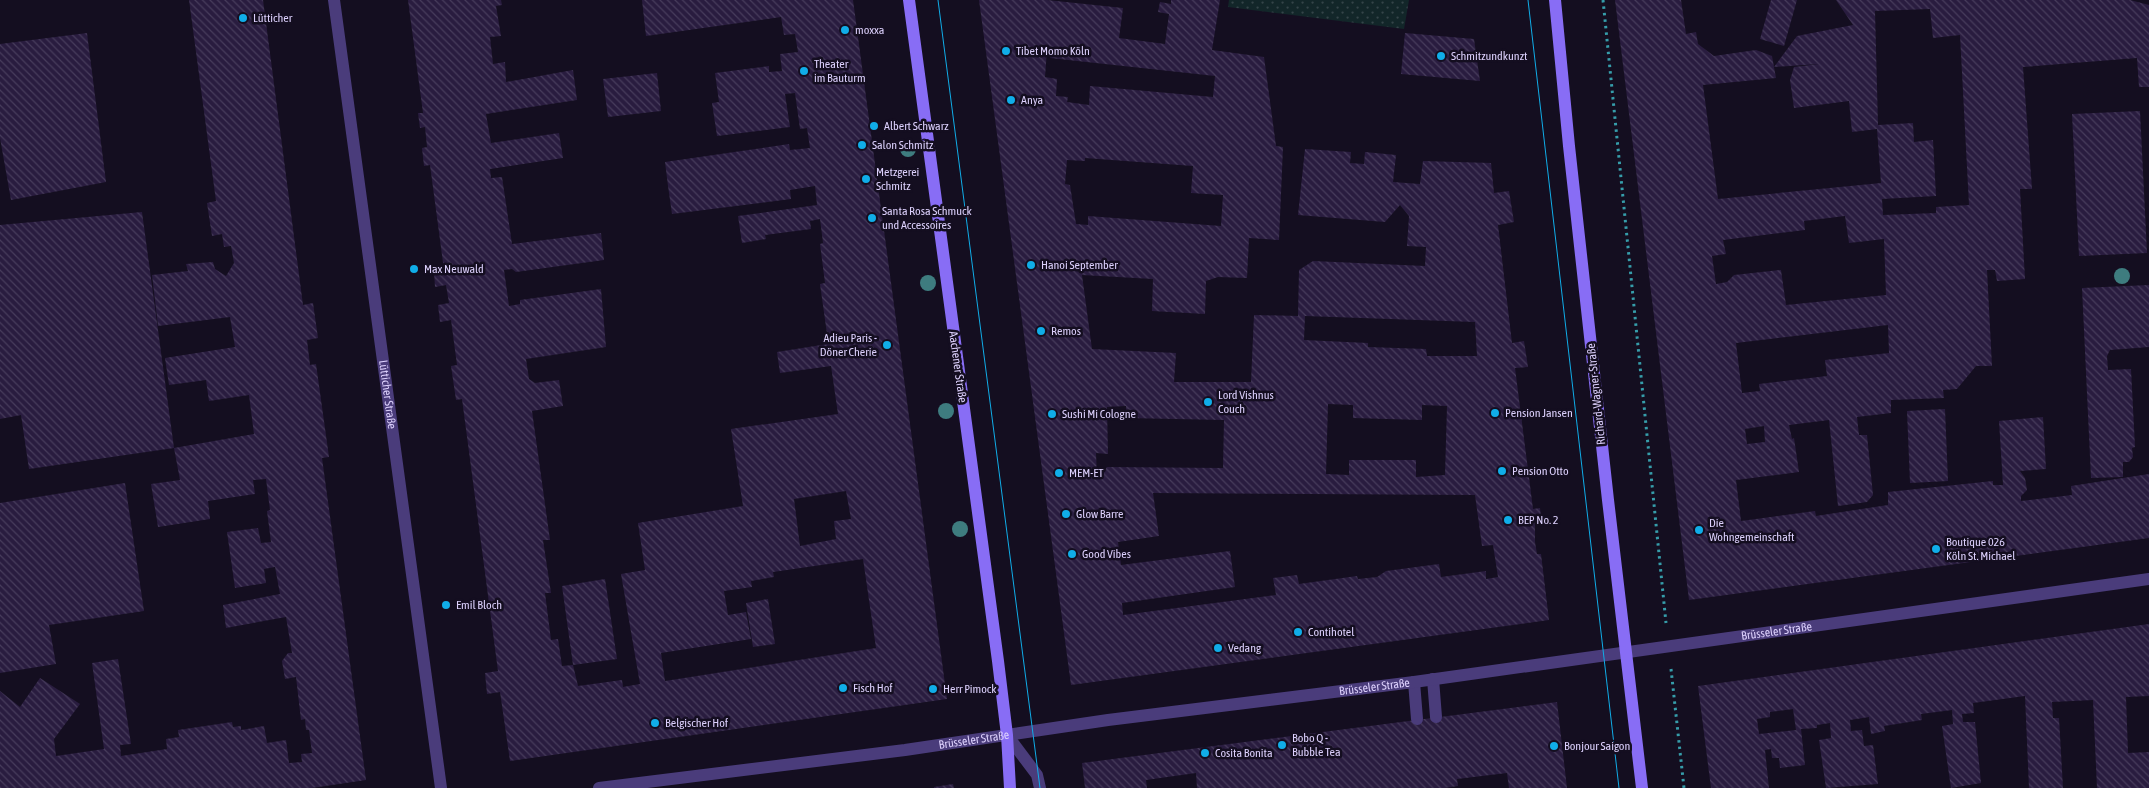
<svg xmlns="http://www.w3.org/2000/svg" width="2149" height="788" viewBox="0 0 2149 788" font-family="'Asap Condensed',sans-serif">
	<style>
		.garden { fill: url(#garden-dots) }
		.building { fill: url(#building-back-hatch); fill-rule: evenodd }
		.lines { fill: none; stroke-linecap: round; stroke-linejoin: round }
		.path { stroke: #369daa; stroke-width: 3; stroke-dasharray: 2.5 4; stroke-linecap: butt }
		.service { stroke: #4a3c7b; stroke-width: 12 }
		.minor { stroke: #4a3c7b; stroke-width: 12 }
		.secondary { stroke: #886df5; stroke-width: 12 }
		.tram { stroke: #10ade8; stroke-width: 1 }
		.tree { fill: #3e7c7f }
		.poi-dot { fill: #10ade8; stroke: #140e20; stroke-width: 2 }
		.labels { text-anchor: middle; stroke-width: 5; stroke-linejoin: round; paint-order: stroke }
		.poi-label { font-size: 12px; fill: #dcd0fc; stroke: #140e20; text-anchor: start }
		.street-label { font-size: 12px; fill: #dcd0fc; stroke: #140e20 }
	</style>
	<defs>
		<pattern id="garden-dots" width="8" height="8" patternUnits="userSpaceOnUse" patternTransform="scale(1.25)"><rect width="8" height="8" fill="#122629"/><path d="M2 2h.1M6 6h.1" fill="none" stroke="#344449" stroke-width="1.8" stroke-linecap="round"/></pattern>
		<pattern id="building-back-hatch" width="6" height="6" patternUnits="userSpaceOnUse" patternTransform="scale(1.25)"><rect width="6" height="6" fill="#291c3f"/><path d="M-1 5l2 2M0 0l6 6M5-1l2 2" fill="none" stroke="#473c5c"/></pattern>
	</defs>
	<rect width="100%" height="100%" fill="#140e20"/>
	<path class="garden" d="M1229,0H1409L1404,29L1228,7Z"/>
	<g class="building">
		<path d="M189,0H263L303,305L313,303L318,338L307,340L310,365L316,364L329,457L322,458L366,780L312,788H0V691L20,707L40,678L80,704L54,739L56,756L104,749L92,663L118,659L131,744L120,745L121,756L167,749L166,739L179,737L178,730L232,722L233,727L241,726V730L264,726L267,743L286,740L289,763L302,762L301,754L312,753L309,730H306L305,719L301,720L296,677L285,679L282,661L288,653H292L286,617L226,628L223,605L280,594L275,567L264,569L266,583L235,588L227,532L258,528L261,543L271,542L267,511L270,510L266,479L253,480L255,494L208,501L210,519L158,527L151,484L180,480L174,448L254,434L249,395L209,401L206,380L169,385L165,358L235,347L230,317L158,326L152,275L188,271L186,264L213,262L215,269L226,276L234,263L231,246L224,247L222,234L212,236L207,203L216,201Z"/>
		<path d="M408,0H501L502,5L496,6L501,36L490,37L493,64L505,62L506,82L573,70L577,100L486,114L491,143L559,133L563,158L490,169L491,178L502,177L512,244L601,233L604,260L516,272L512,269L504,270L509,306L520,304V300L601,289L606,347L526,359L529,379L535,383L559,380L563,406L532,411L550,540H543L551,593H545L551,640L558,639L562,666L573,665L578,686L622,680L623,687L640,684L621,574L645,570L638,523L743,506L731,429L838,414L831,366L780,373L777,352L834,343L832,333L827,334L820,284L825,283L820,244L823,243L820,219L810,221L811,229L765,235L766,239L742,243L738,216L817,205L815,186L790,190L791,199L672,214L668,186L665,162L789,144L790,150L810,148L807,128L800,129L795,93L785,94L790,127L717,136L712,103L719,102L715,73L769,66V72L782,71L780,54L798,52L795,34L784,35L781,17L646,36L642,0H853L947,699L510,761L500,692L487,694L485,673L498,671L462,399L456,400L451,366L457,365L451,320L440,322L438,305L449,303L446,285L435,287L434,272L444,270L430,165L424,166L422,148L427,147L425,127L420,128L418,113H423ZM846,491L851,519L834,521L836,539L800,546L794,499ZM863,559L876,648L665,681L661,653L751,639L746,612L728,615L724,591L752,587L751,581L774,577L773,572Z"/>
		<path d="M979,0H1047L1123,8L1119,38L1165,44L1169,14L1158,12L1160,2L1171,4V0H1220L1212,50L1264,57L1276,146L1283,147L1279,240L1249,238L1247,278L1218,277L1206,281L1205,314L1152,311L1153,279L1082,275L1092,349L1176,353L1174,382H1251L1254,315L1298,316L1299,270L1313,261L1425,266L1426,247L1407,246L1409,216L1400,205L1385,222L1298,215L1305,149L1351,152L1350,163L1364,164L1365,152L1396,155L1393,182L1420,184L1423,161L1491,163L1494,193L1509,191L1514,222L1498,225L1512,343L1524,341L1528,367L1515,368L1533,509L1540,508L1542,525H1535V542L1537,554H1541L1549,620L1071,685ZM1047,50H1051L1050,58L1215,76L1213,97L1090,86L1089,105L1067,102L1068,97L1056,96L1057,79L1045,77ZM1085,158L1193,166L1191,193L1223,195L1221,226L1088,216V225L1076,224L1070,185L1065,184L1067,160L1085,161ZM1305,316L1475,322L1477,356H1427L1426,349L1368,347V343L1304,340ZM1328,404L1353,405V418L1422,420V405L1447,406L1445,475L1416,477V460H1349V475L1326,474ZM1126,406V418L1224,420L1223,468L1107,467L1101,475L1097,476L1096,453L1108,454L1107,407ZM1153,493L1475,495L1482,546L1493,545L1498,577L1486,579V571L1441,577L1439,564L1386,571L1377,577L1358,579L1357,576L1299,584L1297,575L1273,578L1276,595L1123,615L1122,603L1235,587L1230,551L1121,565L1118,542L1159,536Z"/>
		<path d="M1615,0H1681L1686,34L1696,32L1698,44L1714,56L1756,50L1772,56L1776,78L1703,85L1718,199L1881,183L1877,129L1852,132L1849,101L1794,108L1790,80L1794,67L1819,64L1774,67L1797,36L1853,25L1836,0H2130L2149,5V87H2139L2137,58L2023,67L2032,189H2020L2025,279L1997,281L1995,270H1987L1992,366H1976L1957,389L1943,390L1944,398L1891,400V413L1857,417L1859,435H1867L1873,495L1867,502L1838,506L1829,420L1789,425L1792,439L1794,438L1799,472L1736,480L1741,521L1815,511L1816,516L1888,505V492L1993,481V485H2003L1999,421L2043,417L2046,469L2020,471L2025,478L2027,490L2021,496V501L2072,495L2071,486L2149,474V538L1689,600ZM1930,9L1933,38L1960,35L1969,205L1936,207V213L1883,215L1882,199L1936,196L1933,140L1914,142L1913,123L1878,125L1875,11ZM1845,216L1849,243L1884,239L1886,295L1786,305L1781,270L1734,275L1727,282L1716,284L1712,256L1726,254L1723,240L1805,230L1804,221ZM1888,325L1889,353L1825,360L1827,376L1759,384L1760,391L1742,393L1736,343ZM1764,426L1765,442L1747,444L1745,429Z"/>
		<path d="M1771,0H1797L1784,46L1760,39Z"/>
		<path d="M87,33L106,182L11,200L0,138V44Z"/>
		<path d="M1405,33L1474,39L1480,81L1401,74Z"/>
		<path d="M657,73L661,111L608,117L603,79Z"/>
		<path d="M2140,111L2147,253L2079,256L2072,114Z"/>
		<path d="M142,212L174,448L29,469L21,415L0,419V225Z"/>
		<path d="M2149,285V347L2110,350L2107,356L2108,370L2131,369L2135,447L2132,448L2133,457L2129,462H2123V477L2091,478L2082,288Z"/>
		<path d="M1945,409L1948,481L1910,483L1907,411Z"/>
		<path d="M125,483L144,611L49,625L56,664L0,673V503Z"/>
		<path d="M605,579L617,659L573,665L562,586Z"/>
		<path d="M768,599L775,644L753,647L746,603Z"/>
		<path d="M2149,624V696L2126,697L2128,753L2149,752V788H2097L2093,700L2052,702L2053,718H2059L2063,788H2029L2025,696L1973,703L1974,713L1962,714L1963,722H1975L1981,783L1951,788L1942,726L1953,724L1952,710L1921,714L1922,720L1884,726L1885,731L1871,734L1869,717L1850,720L1851,731L1862,730L1864,746L1873,745L1878,784L1826,788L1819,740L1831,738L1830,723L1817,725V728L1801,729L1805,765L1780,768L1779,758H1772L1771,749L1765,750L1769,788H1711L1698,686ZM1793,709L1796,730L1759,734L1757,719L1770,717V712Z"/>
		<path d="M1557,702L1567,788H1509L1507,773L1457,779L1458,786L1445,788H1197L1196,773L1146,780L1147,788H1085L1082,763Z"/>
		<path d="M953,784L954,788H934V787Z"/>
	</g>
	<g class="lines">
		<g class="path">
			<path d="M1603,0L1666,623"/>
			<path d="M1671,669L1684,788"/>
		</g>
		<g class="service">
			<path d="M1433,679L1436,717"/>
			<path d="M1414,682L1417,719"/>
			<path d="M1007,735L1037,775L1040,788"/>
		</g>
		<g class="minor">
			<path id="s1" d="M334,0L441,788"/>
			<path id="s2" d="M599,788L905,750L1108,720L1414,682L2149,579"/>
		</g>
		<g class="secondary">
			<path d="M909,0L998,661L1007,735L1010,788"/>
			<path d="M1555,0L1569,146L1608,500L1642,788"/>
		</g>
		<g class="tram">
			<path d="M938,0L1040,788"/>
			<path d="M1528,0L1619,788"/>
		</g>
	</g>
	<g class="tree">
		<circle cx="908" cy="149" r="8"/>
		<circle cx="2122" cy="276" r="8"/>
		<circle cx="928" cy="283" r="8"/>
		<circle cx="946" cy="411" r="8"/>
		<circle cx="960" cy="529" r="8"/>
	</g>
	<g class="poi-dot">
		<circle cx="243" cy="18" r="5"/>
		<circle cx="845" cy="30" r="5"/>
		<circle cx="1006" cy="51" r="5"/>
		<circle cx="1441" cy="56" r="5"/>
		<circle cx="804" cy="71" r="5"/>
		<circle cx="1011" cy="100" r="5"/>
		<circle cx="874" cy="126" r="5"/>
		<circle cx="862" cy="145" r="5"/>
		<circle cx="866" cy="179" r="5"/>
		<circle cx="872" cy="218" r="5"/>
		<circle cx="1031" cy="265" r="5"/>
		<circle cx="414" cy="269" r="5"/>
		<circle cx="1041" cy="331" r="5"/>
		<circle cx="887" cy="345" r="5"/>
		<circle cx="1208" cy="402" r="5"/>
		<circle cx="1495" cy="413" r="5"/>
		<circle cx="1052" cy="414" r="5"/>
		<circle cx="1502" cy="471" r="5"/>
		<circle cx="1059" cy="473" r="5"/>
		<circle cx="1066" cy="514" r="5"/>
		<circle cx="1508" cy="520" r="5"/>
		<circle cx="1699" cy="530" r="5"/>
		<circle cx="1936" cy="549" r="5"/>
		<circle cx="1072" cy="554" r="5"/>
		<circle cx="446" cy="605" r="5"/>
		<circle cx="1298" cy="632" r="5"/>
		<circle cx="1218" cy="648" r="5"/>
		<circle cx="843" cy="688" r="5"/>
		<circle cx="933" cy="689" r="5"/>
		<circle cx="655" cy="723" r="5"/>
		<circle cx="1282" cy="745" r="5"/>
		<circle cx="1554" cy="746" r="5"/>
		<circle cx="1205" cy="753" r="5"/>
	</g>
	<g class="labels">
		<g class="poi-label">
			<text x="253" y="22">Lütticher</text>
			<text x="855" y="34">moxxa</text>
			<text x="1016" y="55">Tibet Momo Köln</text>
			<text x="1451" y="60">Schmitzundkunzt</text>
			<text x="814" y="68">Theater<tspan x="814" dy="14">im Bauturm</tspan></text>
			<text x="1021" y="104">Anya</text>
			<text x="884" y="130">Albert Schwarz</text>
			<text x="872" y="149">Salon Schmitz</text>
			<text x="876" y="176">Metzgerei<tspan x="876" dy="14">Schmitz</tspan></text>
			<text x="882" y="215">Santa Rosa Schmuck<tspan x="882" dy="14">und Accessoires</tspan></text>
			<text x="1041" y="269">Hanoi September</text>
			<text x="424" y="273">Max Neuwald</text>
			<text x="1051" y="335">Remos</text>
			<text x="877" y="342" text-anchor="end">Adieu Paris -<tspan x="877" dy="14">Döner Cherie</tspan></text>
			<text x="1218" y="399">Lord Vishnus<tspan x="1218" dy="14">Couch</tspan></text>
			<text x="1505" y="417">Pension Jansen</text>
			<text x="1062" y="418">Sushi Mi Cologne</text>
			<text x="1512" y="475">Pension Otto</text>
			<text x="1069" y="477">MEM-ET</text>
			<text x="1076" y="518">Glow Barre</text>
			<text x="1518" y="524">BEP No. 2</text>
			<text x="1709" y="527">Die<tspan x="1709" dy="14">Wohngemeinschaft</tspan></text>
			<text x="1946" y="546">Boutique 026<tspan x="1946" dy="14">Köln St. Michael</tspan></text>
			<text x="1082" y="558">Good Vibes</text>
			<text x="456" y="609">Emil Bloch</text>
			<text x="1308" y="636">Contihotel</text>
			<text x="1228" y="652">Vedang</text>
			<text x="853" y="692">Fisch Hof</text>
			<text x="943" y="693">Herr Pimock</text>
			<text x="665" y="727">Belgischer Hof</text>
			<text x="1292" y="742">Bobo Q -<tspan x="1292" dy="14">Bubble Tea</tspan></text>
			<text x="1564" y="750">Bonjour Saigon</text>
			<text x="1215" y="757">Cosita Bonita</text>
		</g>
		<g class="street-label">
			<text transform="translate(958 367) rotate(82)" y="4">Aachener Straße</text>
			<text dy="4" stroke="none"><textPath href="#s1" startOffset="398">Lütticher Straße</textPath></text>
			<text transform="translate(1596 394) rotate(-96)" y="4">Richard-Wagner-Straße</text>
			<text dy="4" stroke="none"><textPath href="#s2" startOffset="1188">Brüsseler Straße</textPath></text>
			<text dy="4" stroke="none"><textPath href="#s2" startOffset="782">Brüsseler Straße</textPath></text>
			<text dy="4" stroke="none"><textPath href="#s2" startOffset="378">Brüsseler Straße</textPath></text>
		</g>
	</g>
</svg>
